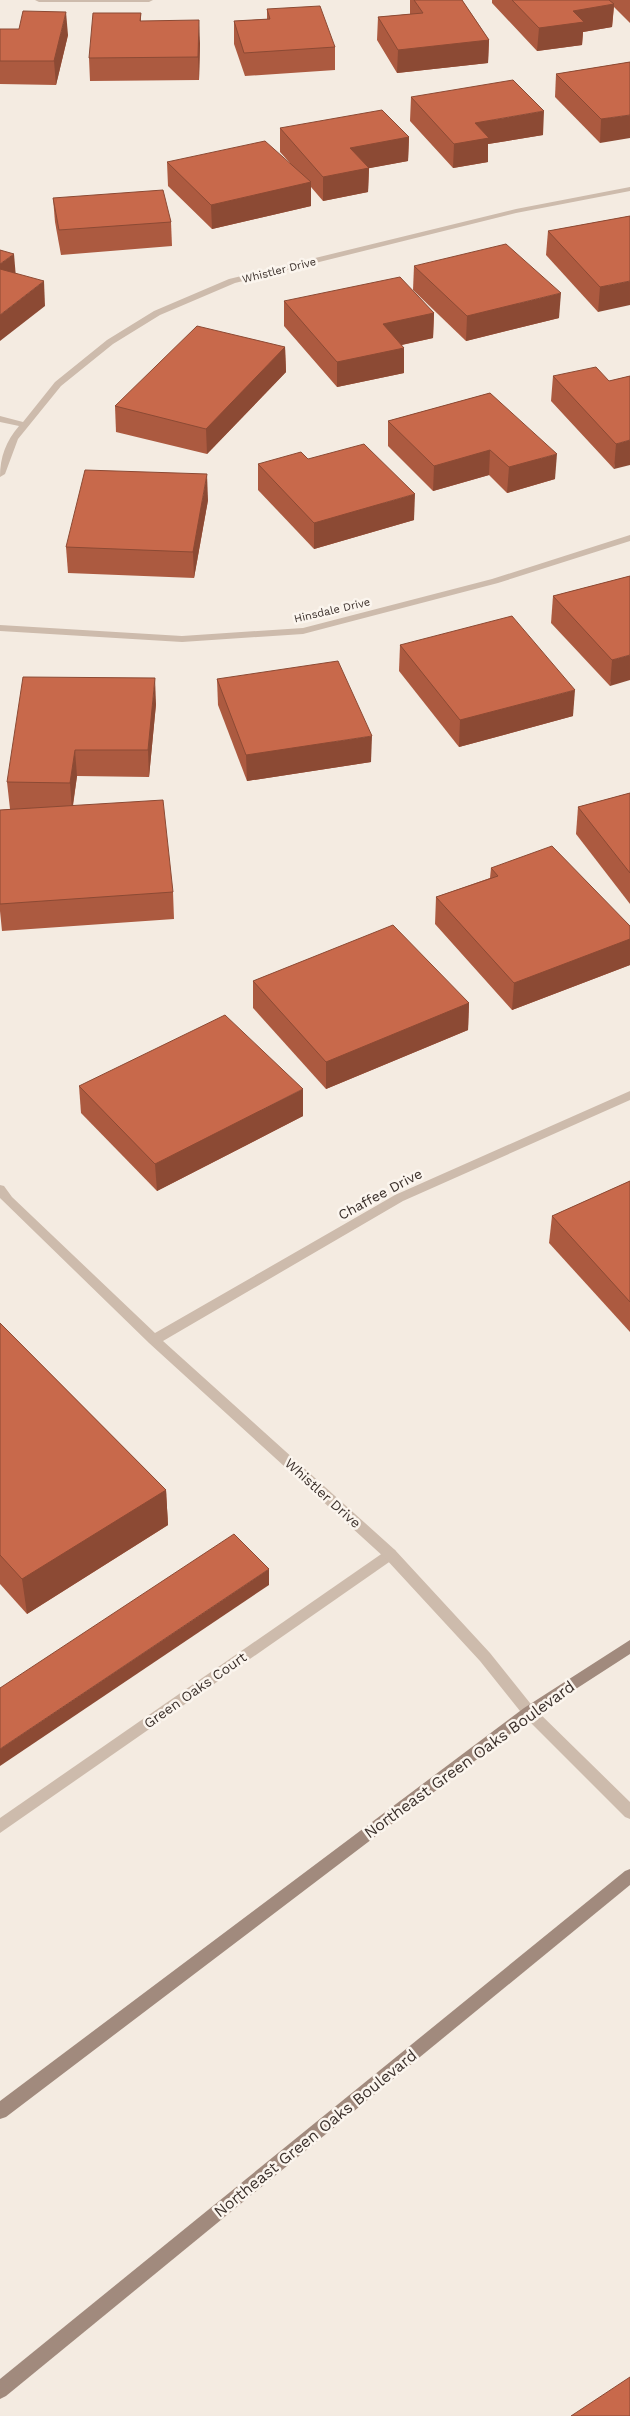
<svg xmlns="http://www.w3.org/2000/svg" width="630" height="2416" viewBox="0 0 630 2416" font-family="'Work Sans',sans-serif">
	<style>
		.lines { fill: none; stroke-linecap: round; stroke-linejoin: round }
		.lane { fill: #cdbbac; fill-rule: evenodd }
		.street { fill: #cdbbac; fill-rule: evenodd }
		.secondary { fill: #a18a7d; fill-rule: evenodd }
		.wall { fill: #ac5a40 }
		.shaded-wall { fill: #8c4a34 }
		.building { fill: #c8694b; stroke: #8c4a34 }
		.labels { text-anchor: middle; stroke-width: 5; stroke-linejoin: round; paint-order: stroke }
		.far-street-label { font-size: 11px; fill: #3b302b; stroke: #fbf5ee }
		.street-label { font-size: 14px; fill: #3b302b; stroke: #fbf5ee }
		.near-street-label { font-size: 16px; fill: #3b302b; stroke: #fbf5ee }
	</style>
	<rect width="100%" height="100%" fill="#f4ebe1"/>
	<g class="lines">
		<path class="lane" d="M390,1548L395,1550L397,1554L395,1558L0,1833V1818Z"/>
		<g class="street">
			<path d="M35,0H153L149,2H39Z"/>
			<path d="M630,187V191L516,213L235,283L160,315L113,344L61,386L18,439L5,474L0,477C0,457 6,441 19,426L0,422V416L23,422L55,382L107,340L154,311L229,279L516,209Z"/>
			<path d="M630,535V541L498,583L303,634L182,642L0,631V625L182,636L303,628L492,579Z"/>
			<path d="M630,1091V1100L403,1201L163,1341L395,1550L490,1653L534,1708L630,1802V1819L625,1817L524,1716L480,1661L385,1558L149,1343L0,1198V1185L4,1186L12,1197L155,1333L395,1195Z"/>
		</g>
		<g class="secondary">
			<path d="M630,1640V1654L534,1716L6,2117L0,2119V2101L524,1708Z"/>
			<path d="M630,1869V1885L6,2396L0,2399V2379L625,1871Z"/>
		</g>
	</g>
	<g class="wall">
		<path d="M410,0H462L489,40L488,63L397,73L377,40L378,17L410,14Z"/>
		<path d="M492,0H630V23L614,7L612,27L583,32L582,45L537,51L492,3Z"/>
		<path d="M267,9L335,47V70L245,76L234,44V21L267,19Z"/>
		<path d="M141,13V21L200,43L199,80L90,81L89,58Z"/>
		<path d="M0,29L68,35L56,85L0,84Z"/>
		<path d="M630,62L600,143L555,97L556,74Z"/>
		<path d="M411,97L543,135L488,144V162L453,168L410,121Z"/>
		<path d="M280,128L409,137L408,161L369,168L368,192L323,201L311,187V206L212,229L168,186L167,162L290,163L280,152Z"/>
		<path d="M53,198L171,222L172,246L61,255L55,222Z"/>
		<path d="M630,216L598,312L546,255L548,231Z"/>
		<path d="M414,266L559,318L466,341L413,290Z"/>
		<path d="M284,301L434,313L433,338L402,345L404,373L337,387L284,326Z"/>
		<path d="M285,347L286,372L207,454L116,432L115,406Z"/>
		<path d="M553,376L609,381L630,376L614,469L551,401Z"/>
		<path d="M490,393L555,479L507,493L489,475L433,491L388,446V421Z"/>
		<path d="M308,459L414,520L314,549L258,490V464Z"/>
		<path d="M208,500L194,578L68,573L66,547Z"/>
		<path d="M630,576L610,686L551,623L553,596Z"/>
		<path d="M400,645L573,716L459,747L399,671Z"/>
		<path d="M217,679L371,762L247,781L218,705Z"/>
		<path d="M156,704L149,777L77,776L73,806L173,892L174,919L2,931L0,911V810L18,809H10L7,782Z"/>
		<path d="M630,793V904L576,834L578,807Z"/>
		<path d="M491,868L630,926V965L512,1010L435,924L436,897L490,878Z"/>
		<path d="M253,981L469,1003L468,1030L326,1089L253,1008Z"/>
		<path d="M79,1086L303,1116L157,1191L81,1113Z"/>
		<path d="M630,1181V1332L549,1243L552,1216Z"/>
		<path d="M0,1323L166,1490L168,1525L27,1614L0,1584Z"/>
	</g>
	<g class="shaded-wall">
		<path d="M614,4L612,27L583,32L582,45L537,51L539,28L573,11Z"/>
		<path d="M66,12L68,35L56,85L54,61Z"/>
		<path d="M199,20L200,43L199,80L198,57Z"/>
		<path d="M489,40L488,63L397,73L398,50Z"/>
		<path d="M544,111L543,135L488,144V162L453,168L454,144L475,123Z"/>
		<path d="M630,115V138L600,143L601,119Z"/>
		<path d="M409,137L408,161L349,172L350,148Z"/>
		<path d="M369,168L368,192L323,201V177Z"/>
		<path d="M311,182V206L212,229L211,205Z"/>
		<path d="M14,254L16,278L0,290V264Z"/>
		<path d="M44,281L45,306L0,341V315Z"/>
		<path d="M630,281V305L598,312L600,287Z"/>
		<path d="M561,293L559,318L466,341L467,316Z"/>
		<path d="M434,313L433,338L382,349L383,324Z"/>
		<path d="M285,347L286,372L207,454L206,429Z"/>
		<path d="M404,348V373L337,387V362Z"/>
		<path d="M630,440V465L614,469L616,444Z"/>
		<path d="M490,450L489,475L433,491L434,466Z"/>
		<path d="M557,454L555,479L507,493L509,467Z"/>
		<path d="M207,474L208,500L194,578L193,552Z"/>
		<path d="M415,494L414,520L314,549V523Z"/>
		<path d="M630,655V680L610,686L612,660Z"/>
		<path d="M155,678L156,704L149,777L148,750Z"/>
		<path d="M575,690L573,716L459,747L460,720Z"/>
		<path d="M372,736L371,762L247,781L246,755Z"/>
		<path d="M75,750L77,776L72,810L70,783Z"/>
		<path d="M630,939V965L512,1010L514,983Z"/>
		<path d="M469,1003L468,1030L326,1089V1062Z"/>
		<path d="M303,1089V1116L157,1191L155,1164Z"/>
		<path d="M166,1490L168,1525L27,1614L22,1579Z"/>
		<path d="M269,1569V1585L0,1766V1749Z"/>
	</g>
	<g class="building">
		<path d="M414,0H462L489,40L398,50L378,17L423,13Z"/>
		<path d="M512,0H609L614,4L573,11L584,22L539,28Z"/>
		<path d="M320,6L335,47L244,53L234,21L270,19L267,9Z"/>
		<path d="M23,11L66,12L54,61H0V29H19Z"/>
		<path d="M93,13H141L140,21L199,20L198,57L89,58Z"/>
		<path d="M630,62V115L601,119L556,74Z"/>
		<path d="M513,80L544,111L475,123L489,138L454,144L411,97Z"/>
		<path d="M382,110L409,137L350,148L369,168L323,177L280,128Z"/>
		<path d="M265,141L311,182L211,205L167,162Z"/>
		<path d="M163,190L171,222L59,230L53,198Z"/>
		<path d="M630,216V281L600,287L548,231Z"/>
		<path d="M506,244L561,293L467,316L414,266Z"/>
		<path d="M0,250L14,254L0,264Z"/>
		<path d="M0,269L44,281L0,315Z"/>
		<path d="M400,277L434,313L383,324L404,348L337,362L284,301Z"/>
		<path d="M197,326L285,347L206,429L115,406Z"/>
		<path d="M596,367L609,381L630,376V440L616,444L553,376Z"/>
		<path d="M490,393L557,454L509,467L490,450L434,466L388,421Z"/>
		<path d="M364,444L415,494L314,523L258,464L301,452L308,459Z"/>
		<path d="M85,470L207,474L193,552L66,547Z"/>
		<path d="M630,576V655L612,660L553,596Z"/>
		<path d="M512,616L575,690L460,720L400,645Z"/>
		<path d="M338,661L372,736L246,755L217,679Z"/>
		<path d="M23,677L155,678L148,750H75L70,783L7,782Z"/>
		<path d="M630,793V873L578,807Z"/>
		<path d="M163,800L173,892L0,904V810Z"/>
		<path d="M552,846L630,926V939L514,983L436,897L498,876L491,868Z"/>
		<path d="M393,925L469,1003L326,1062L253,981Z"/>
		<path d="M225,1015L303,1089L155,1164L79,1086Z"/>
		<path d="M630,1181V1302L552,1216Z"/>
		<path d="M0,1323L166,1490L22,1579L0,1555Z"/>
		<path d="M234,1534L269,1569L0,1749V1688Z"/>
		<path d="M630,2377V2416H571Z"/>
	</g>
	<g class="labels">
		<g class="far-street-label">
			<text transform="translate(279 270) rotate(-14)" y="4">Whistler Drive</text>
			<text transform="translate(332 610) rotate(-13)" y="4">Hinsdale Drive</text>
		</g>
		<g class="street-label">
			<text transform="translate(380 1194) rotate(-28)" y="5">Chaffee Drive</text>
			<text transform="translate(323 1493) rotate(42)" y="5">Whistler Drive</text>
			<text transform="translate(195 1690) rotate(-35)" y="5">Green Oaks Court</text>
		</g>
		<g class="near-street-label">
			<text transform="translate(469 1759) rotate(-36)" y="6">Northeast Green Oaks Boulevard</text>
			<text transform="translate(315 2133) rotate(-39)" y="6">Northeast Green Oaks Boulevard</text>
		</g>
	</g>
</svg>
